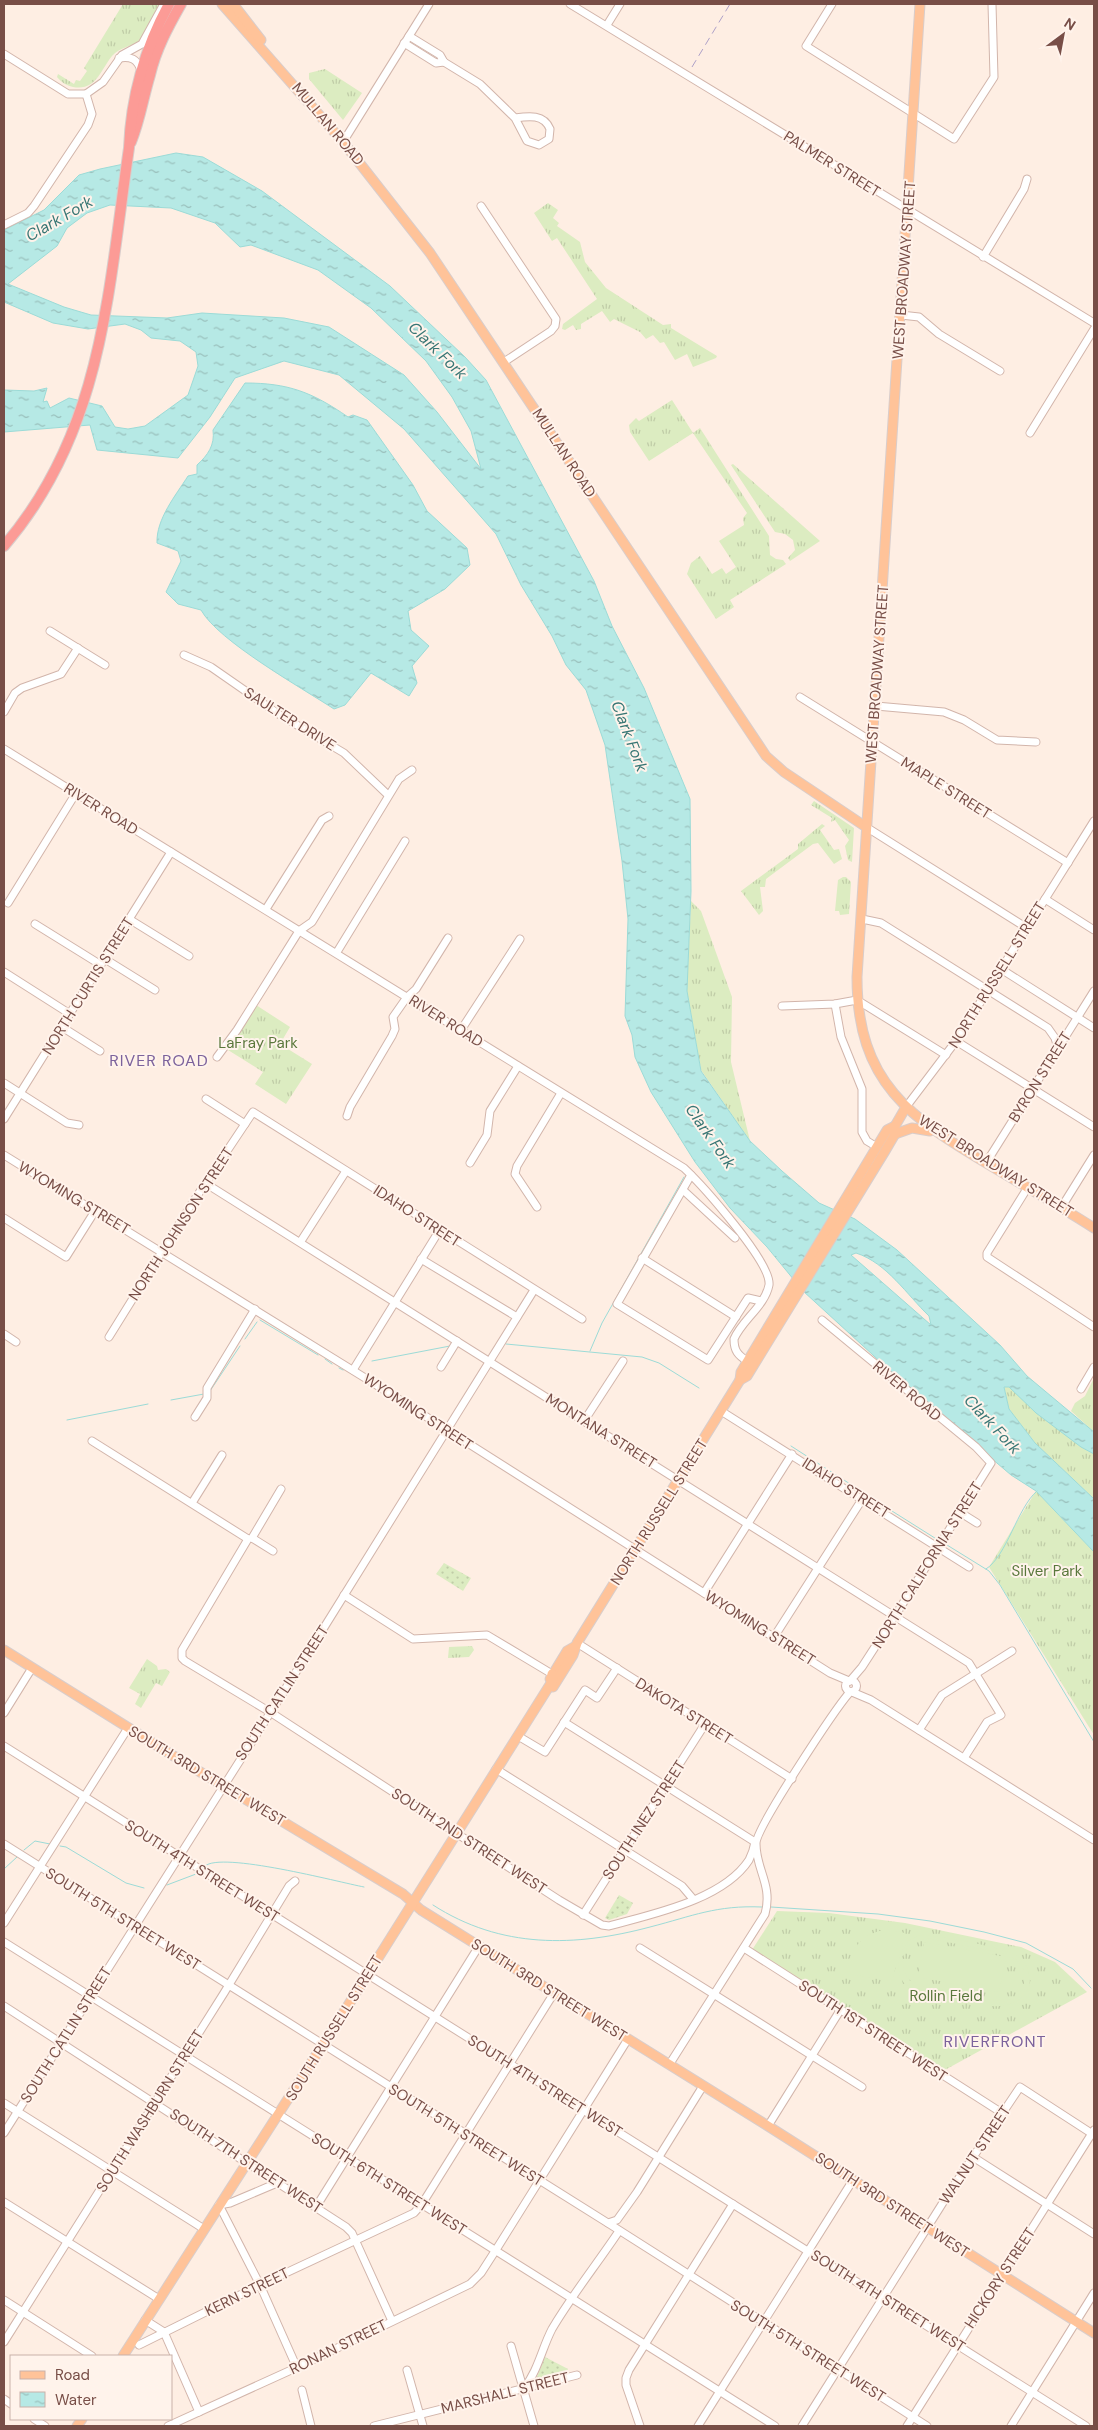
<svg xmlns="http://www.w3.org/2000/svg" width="1098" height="2430" viewBox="0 0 1098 2430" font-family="'DM Sans',sans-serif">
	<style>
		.grass { fill: url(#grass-tufts) }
		.garden { fill: url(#garden-dots) }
		.pitch { fill: #dcecc1; fill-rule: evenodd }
		.water { fill: url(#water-ripples); stroke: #9cdbd7; fill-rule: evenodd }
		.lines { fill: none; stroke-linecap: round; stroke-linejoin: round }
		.stream { stroke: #9cdbd7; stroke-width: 1 }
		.minor-casing { stroke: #d2b5ab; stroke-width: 9 }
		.major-casing { stroke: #d9cdcb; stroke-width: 11 }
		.highway-casing { stroke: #d9cdcb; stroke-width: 12 }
		.minor { stroke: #fff; stroke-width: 7 }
		.major { stroke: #ffc399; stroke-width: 9 }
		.highway { stroke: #fc9b96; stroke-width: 10 }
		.rail { stroke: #aea1c8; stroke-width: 1; stroke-dasharray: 8 5; stroke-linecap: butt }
		.labels { text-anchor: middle; stroke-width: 4; stroke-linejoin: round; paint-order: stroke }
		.street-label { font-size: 15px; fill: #784e47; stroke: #fff3eb }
		.park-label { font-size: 15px; fill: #5a783c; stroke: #fff3eb }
		.water-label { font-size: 16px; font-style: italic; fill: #377674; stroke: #fff3eb }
		.neighbourhood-label { font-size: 16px; letter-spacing: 1px; fill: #7c629c; stroke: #fff3eb }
	</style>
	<defs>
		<pattern id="grass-tufts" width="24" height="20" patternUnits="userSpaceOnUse" patternTransform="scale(1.25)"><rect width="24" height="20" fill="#dcecc1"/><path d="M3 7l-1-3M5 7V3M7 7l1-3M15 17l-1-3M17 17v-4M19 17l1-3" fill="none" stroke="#c0cca7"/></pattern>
		<pattern id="garden-dots" width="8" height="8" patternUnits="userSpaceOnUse" patternTransform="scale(1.25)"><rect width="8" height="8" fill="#dcecc1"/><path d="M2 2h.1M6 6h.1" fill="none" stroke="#c0cca7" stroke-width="1.8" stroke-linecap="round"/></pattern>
		<pattern id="water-ripples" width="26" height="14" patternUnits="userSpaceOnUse" patternTransform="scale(1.25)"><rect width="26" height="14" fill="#b6e9e5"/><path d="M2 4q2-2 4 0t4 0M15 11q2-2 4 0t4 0" fill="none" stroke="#99bfbb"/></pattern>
	</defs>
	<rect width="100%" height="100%" fill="#feeee3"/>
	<g class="grass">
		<path d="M123,4H160C153,14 149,34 139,41C130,47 120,47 112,56C100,71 96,91 73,87C66,85 62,83 57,77L58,74L74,84L76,80L80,81L87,71L84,68Z"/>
		<path d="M325,69L362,93L343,120L309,79V73Z"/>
		<path d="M548,203L558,210L553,218L559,223L557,226L580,242L585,262L606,288L663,325L671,324V328L717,356L716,358L693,367L687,354L675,360L664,342L660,343L653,335L646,339L640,332L614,319L610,322L602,311L581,324V329L576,330L573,325L565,330L562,329L563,324L597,299L557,238L552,241L534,213Z"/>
		<path d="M672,400L693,433L700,428L769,536L770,555L776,559L783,560L786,564L730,600L734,607L716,619L687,574L691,563L700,556L712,574L722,568L726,574L736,567L719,541L744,525L743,518L747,513L693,433L649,461L630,432L629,425L636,418L639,421Z"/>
		<path d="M733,464L820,541L790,561L788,558L795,550L793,540L785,534L775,532L731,465Z"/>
		<path d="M814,801L854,828L852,862L848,860L845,846L849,840L835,820L831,822L832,818L811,805Z"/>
		<path d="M822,824L825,826L820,830L834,850L839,849L842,859L834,864L818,843L813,844L766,879L765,887H760L763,911L759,915L741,891L798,849V844Z"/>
		<path d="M843,877H846L851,882L849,914L840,915L839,911H835L838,880Z"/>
		<path d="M691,901L701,911L732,997L731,1062L750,1141L701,1070L687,991Z"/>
		<path d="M256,1005L290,1027L280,1044L312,1064L286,1104L255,1084L263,1072L228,1050Z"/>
		<path d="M1094,1378V1432L1071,1411L1075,1403L1085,1396Z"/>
		<path d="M1004,1386L1009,1387L1081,1447L1094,1454V1499L1035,1443L1009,1409Z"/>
		<path d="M1036,1491L1094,1552V1735L989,1567Z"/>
		<path d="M472,1646L474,1650L469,1657L448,1658L449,1647Z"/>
		<path d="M147,1659L157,1666L158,1670L166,1669L170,1672L162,1686L156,1683L141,1708L135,1704L140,1694L129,1688Z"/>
		<path d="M777,1911L829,1913L905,1923L1021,1947L1055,1962L1087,1992L943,2071L752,1950Z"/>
	</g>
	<g class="garden">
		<path d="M444,1563L471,1578L463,1591L436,1574Z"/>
		<path d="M619,1895L633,1903L627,1914L609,1920L605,1918Z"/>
		<path d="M545,2357L568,2369L567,2374L535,2382Z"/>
	</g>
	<g class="pitch">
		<path d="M879,1931H895L905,1933L892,1981L855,1975L847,1965C854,1947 860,1937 879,1931Z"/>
		<path d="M920,1935C936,1935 1004,1947 1017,1956C1022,1959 1027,1965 1028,1970C1031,1980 1031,1988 1024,1995C1006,2015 978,2003 956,1999C940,1996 917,1996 905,1984C894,1972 899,1953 908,1941ZM927,1938L1007,1954L1017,1960L1024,1970V1987L1012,1999L997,2001L923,1986L909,1980L904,1972L902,1957L911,1943Z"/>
		<path d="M924,1942L1006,1957L999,1992L918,1977Z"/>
	</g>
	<g class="water">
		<path d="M176,153L203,157L262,191L390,286L465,357L486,380L594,581L612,626L644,688L690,799L691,891L687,991L701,1071L750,1141L782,1171L819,1203L855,1219L897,1250L1000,1345L1027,1376L1094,1432V1454L1081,1447L1036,1413L1009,1387H1004L1009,1409L1035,1443L1094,1499V1552L1036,1491L1011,1475L909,1388L803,1291L767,1247L730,1208L695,1162L651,1092L635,1057L632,1035L625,1016L628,919L622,861L605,745L586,690L566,665L552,636L521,585L496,534L404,429L339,375L284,361L235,378L210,417L178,458L97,450L90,425L4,432V390L34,391L47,388L43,402L47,401L50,408L69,398L102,406L115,427L128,429L145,426L188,395L198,366L196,352L180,341L151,338L141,330L125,324L88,329L53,323L4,302V230L44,210L79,175L100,169ZM110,205L171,208L215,223L240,247L251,245L318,270L371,308L426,361L452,397L471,431L481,469L437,412L404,375L329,327L284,318L202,313L167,318L91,315L64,307L8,284L57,246L67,228L87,213ZM856,1253C887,1263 907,1295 929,1316L931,1325L851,1255Z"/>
		<path d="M245,383C288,383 312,392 348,417L353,415L367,420L413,485L427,511L467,548L470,565L445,589L408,611L411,630L429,646L412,666L417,683L409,696L371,673L345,705L334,709C302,688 218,641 201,610L178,604L166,592L181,561L178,551L157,543C156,519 176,495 188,476L197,474V465C208,455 215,445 213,430Z"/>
	</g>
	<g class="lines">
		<g class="stream">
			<path d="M260,1320L318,1355"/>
			<path d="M245,1339L257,1322"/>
			<path d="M506,1344L642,1357L659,1363L699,1388"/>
			<path d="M590,1351L602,1323L684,1177"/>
			<path d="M325,1359L332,1364"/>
			<path d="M372,1361L450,1346"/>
			<path d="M339,1368L343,1370"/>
			<path d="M210,1391L240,1346"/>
			<path d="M171,1400L204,1394"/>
			<path d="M67,1420L148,1404"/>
			<path d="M791,1446L861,1491"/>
			<path d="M865,1494L938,1540"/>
			<path d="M947,1545L989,1571L1000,1585L1094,1742"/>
			<path d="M986,1569C1007,1556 1017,1508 1037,1491"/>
			<path d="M60,1846L66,1847L126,1883L144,1888"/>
			<path d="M24,1850L35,1841L50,1844"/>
			<path d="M205,1866C221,1851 338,1882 364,1887"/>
			<path d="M4,1869L17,1857"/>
			<path d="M167,1885L196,1874"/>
			<path d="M433,1905C501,1949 575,1947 650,1927C693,1916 716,1905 762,1907"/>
			<path d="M771,1907L878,1914L930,1921L984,1932L1026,1943L1073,1969L1091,1988"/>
		</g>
		<g class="minor-casing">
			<g id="minor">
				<path d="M570,4L1094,323"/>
				<path d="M832,4L806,46L954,139L994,77L992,4"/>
				<path d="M607,25L620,4"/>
				<path d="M409,36L440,55L444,62L480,84L515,118L527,141L539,145L549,139L550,129C544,114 529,116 515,118"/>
				<path d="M404,43L436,63L444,62"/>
				<path d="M4,54L68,94H86"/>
				<path d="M119,58C131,56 137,59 141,70"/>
				<path d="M343,142L429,4"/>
				<path d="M481,206L556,319L555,326L551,331L504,362"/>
				<path d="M4,225L28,213L34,206L88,125L92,114L86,94L103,82L122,55L142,44L164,4"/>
				<path d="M983,257L1024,189L1027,179"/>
				<path d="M901,315L919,317L939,334L1000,371"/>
				<path d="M1030,433L1094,329"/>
				<path d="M50,631L105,665"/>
				<path d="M184,655L211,667L280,715L344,753L388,795"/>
				<path d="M800,697L1068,863"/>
				<path d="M876,706L944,712L964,720L997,740L1036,742"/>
				<path d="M4,712L15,693L22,688L61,674L78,648"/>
				<path d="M4,749L684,1168C702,1185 772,1263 769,1285C765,1306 742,1320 734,1339C734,1351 738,1355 747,1361"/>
				<path d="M866,827L1027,928"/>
				<path d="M1045,899L1094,930"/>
				<path d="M8,903L76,793"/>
				<path d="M266,909L322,820L329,816"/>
				<path d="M129,919L189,956"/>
				<path d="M862,919L881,923L1048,1028L1055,1038L1058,1048"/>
				<path d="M35,924L101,965"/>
				<path d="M337,952L405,841"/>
				<path d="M105,959L155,990"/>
				<path d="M1001,969L1094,1028"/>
				<path d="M4,972L70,1014"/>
				<path d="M835,1004L841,1037L862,1089V1132L867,1141L877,1147"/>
				<path d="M782,1006L835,1004L857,1000L946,1055"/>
				<path d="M62,1027L100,1051"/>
				<path d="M461,1030L520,939"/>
				<path d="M956,1041L1094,1127"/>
				<path d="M217,1057L237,1030L299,931L312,922L399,779L412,770"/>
				<path d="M4,1083L67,1123L79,1125"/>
				<path d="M206,1099L245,1124"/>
				<path d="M906,1107L956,1041L1094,821"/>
				<path d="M347,1116L350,1107L392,1036L395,1029L393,1017L407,997L416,989L448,938"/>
				<path d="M4,1119L171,852"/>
				<path d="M4,1155L370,1381L830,1673L849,1681"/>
				<path d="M470,1163L487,1135L490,1111L518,1066"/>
				<path d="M986,1163L1094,991"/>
				<path d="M691,1175L617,1304L708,1360L748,1298L761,1301"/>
				<path d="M205,1183L969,1663L1001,1715L987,1722L964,1758"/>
				<path d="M1028,1187L987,1253V1257L1094,1327"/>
				<path d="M683,1190L735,1238"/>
				<path d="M537,1207L515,1174L517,1166L561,1093"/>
				<path d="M1061,1208L1094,1155"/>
				<path d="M4,1218L66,1257L95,1211"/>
				<path d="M301,1241L346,1171"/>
				<path d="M642,1258L736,1317"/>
				<path d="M421,1259L517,1317"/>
				<path d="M822,1320L976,1447L991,1463L895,1616L862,1667L850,1681"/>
				<path d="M4,1334L16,1342"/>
				<path d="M109,1337L191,1205L253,1112L582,1319"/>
				<path d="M441,1367L457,1341"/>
				<path d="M353,1370L439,1231"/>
				<path d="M1081,1389L1094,1367"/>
				<path d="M721,1411L969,1567"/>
				<path d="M195,1417L207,1398V1388L255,1309"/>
				<path d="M584,1421L623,1361"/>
				<path d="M92,1441L248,1539"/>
				<path d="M192,1503L222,1455"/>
				<path d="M961,1513L977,1523"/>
				<path d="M252,1538L281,1489"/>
				<path d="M252,1538L273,1551"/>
				<path d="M248,1539L182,1650V1658L185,1661L270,1712L559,1900L602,1925L609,1926C652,1914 723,1900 749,1860C752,1854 754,1848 755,1842L564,1722"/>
				<path d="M704,1593L792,1454"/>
				<path d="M344,1595L413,1639L487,1635L552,1674"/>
				<path d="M774,1637L863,1498"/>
				<path d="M577,1643L792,1779"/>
				<circle cx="851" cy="1686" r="5.5"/>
				<path d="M852,1692L871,1700L1094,1840"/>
				<path d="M4,1713L32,1668"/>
				<path d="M919,1730L942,1695L1012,1651"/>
				<path d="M518,1736L545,1752L585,1690L597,1698L617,1668"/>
				<path d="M4,1746L1086,2426"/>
				<path d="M496,1769L682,1886L693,1899"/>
				<path d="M4,1844L611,2225L927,2426"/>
				<path d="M583,1915L705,1724"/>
				<path d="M4,1923L128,1728"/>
				<path d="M4,1942L775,2426"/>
				<path d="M640,1948L862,2087"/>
				<path d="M744,1948L1002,2113"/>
				<path d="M4,2006L346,2227L352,2233L392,2321"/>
				<path d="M669,2065L765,1914C773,1885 756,1870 756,1844C755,1829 836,1708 850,1692"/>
				<path d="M4,2103L204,2229"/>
				<path d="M768,2126L841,2009"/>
				<path d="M4,2133L315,1642L534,1290"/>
				<path d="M973,2157L1094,2234"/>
				<path d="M277,2183L230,2203L219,2205L260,2285L297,2368"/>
				<path d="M4,2202L159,2299"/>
				<path d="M316,2207L479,1946"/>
				<path d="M608,2223L617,2220L637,2192L703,2086"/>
				<path d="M4,2300L92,2356"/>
				<path d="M145,2320L164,2332L199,2412"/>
				<path d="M4,2342L224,1993L289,1886L295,1881"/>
				<path d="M139,2345L260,2285L414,2213L422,2204L554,1993"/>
				<path d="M511,2346L534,2426"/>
				<path d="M407,2370L423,2426"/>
				<path d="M524,2388C538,2371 542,2348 552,2329C572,2295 597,2264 619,2231"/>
				<path d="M302,2390L311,2426"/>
				<path d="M4,2399L11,2404"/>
				<path d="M34,2419L45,2426"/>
				<path d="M168,2426L300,2366L470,2284L481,2273L499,2245L628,2039"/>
				<path d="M374,2426L577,2375"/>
				<path d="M640,2426L626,2385V2378L629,2370L733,2204"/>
				<path d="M698,2426L853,2180"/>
				<path d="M802,2426L949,2193L1020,2087L1094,2135"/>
				<path d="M907,2426L1094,2130"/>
				<path d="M1011,2426L1094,2293"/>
			</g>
		</g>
		<g class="major-casing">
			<g id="major">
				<path d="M222,4L343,142L430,253L766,756L784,772L866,827"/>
				<path d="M233,4L261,40"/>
				<path d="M920,4L857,977C857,1083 910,1118 993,1167C1027,1187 1061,1207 1094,1228"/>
				<path d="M895,1134L912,1128L930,1131"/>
				<path d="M740,1380L741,1372L887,1130L895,1126"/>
				<path d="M4,1650L172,1755L403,1894L421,1910L768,2126L1094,2333"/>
				<path d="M550,1679L567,1651L574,1647"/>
				<path d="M553,1687L573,1655L577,1643L740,1380L747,1376L885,1151L895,1134V1126L906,1107"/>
				<path d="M123,2356L363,1982L553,1680L552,1674"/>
				<path d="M77,2426L82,2419"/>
			</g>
		</g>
		<g class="highway-casing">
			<g id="highway">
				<path d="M131,142C140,120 143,98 150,75C156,49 168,27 181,4"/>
				<path d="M4,546C103,431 108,291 129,148C131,97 145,48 169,4"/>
			</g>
		</g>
		<use href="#minor" class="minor"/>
		<use href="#major" class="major"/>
		<use href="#highway" class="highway"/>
		<path class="rail" d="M692,67L730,4"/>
	</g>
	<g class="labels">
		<g class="street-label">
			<text transform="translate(328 124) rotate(50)" y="5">MULLAN ROAD</text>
			<text transform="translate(832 164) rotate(32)" y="5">PALMER STREET</text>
			<text transform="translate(904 270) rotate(-86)" y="5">WEST BROADWAY STREET</text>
			<text transform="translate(564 453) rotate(57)" y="5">MULLAN ROAD</text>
			<text transform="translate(877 674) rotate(-86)" y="5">WEST BROADWAY STREET</text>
			<text transform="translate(290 719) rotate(32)" y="5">SAULTER DRIVE</text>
			<text transform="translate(946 788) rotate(32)" y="5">MAPLE STREET</text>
			<text transform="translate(101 809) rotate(32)" y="5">RIVER ROAD</text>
			<text transform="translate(997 975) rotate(-58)" y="5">NORTH RUSSELL STREET</text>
			<text transform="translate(88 986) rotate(-58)" y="5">NORTH CURTIS STREET</text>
			<text transform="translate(446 1021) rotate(32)" y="5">RIVER ROAD</text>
			<text transform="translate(1040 1077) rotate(-58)" y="5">BYRON STREET</text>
			<text transform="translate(996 1166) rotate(32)" y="5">WEST BROADWAY STREET</text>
			<text transform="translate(74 1198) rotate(31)" y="5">WYOMING STREET</text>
			<text transform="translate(417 1216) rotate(33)" y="5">IDAHO STREET</text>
			<text transform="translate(181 1224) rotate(-57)" y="5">NORTH JOHNSON STREET</text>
			<text transform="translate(907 1391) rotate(40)" y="5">RIVER ROAD</text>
			<text transform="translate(418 1412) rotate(33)" y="5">WYOMING STREET</text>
			<text transform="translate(601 1431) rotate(32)" y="5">MONTANA STREET</text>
			<text transform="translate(846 1488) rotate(32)" y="5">IDAHO STREET</text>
			<text transform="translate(659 1512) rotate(-58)" y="5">NORTH RUSSELL STREET</text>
			<text transform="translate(927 1565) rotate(-58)" y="5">NORTH CALIFORNIA STREET</text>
			<text transform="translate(760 1628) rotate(32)" y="5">WYOMING STREET</text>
			<text transform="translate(282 1693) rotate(-57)" y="5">SOUTH CATLIN STREET</text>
			<text transform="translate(684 1711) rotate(32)" y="5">DAKOTA STREET</text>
			<text transform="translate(207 1776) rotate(31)" y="5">SOUTH 3RD STREET WEST</text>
			<text transform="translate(644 1820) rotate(-57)" y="5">SOUTH INEZ STREET</text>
			<text transform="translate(469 1841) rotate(33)" y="5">SOUTH 2ND STREET WEST</text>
			<text transform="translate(202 1871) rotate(32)" y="5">SOUTH 4TH STREET WEST</text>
			<text transform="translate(123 1919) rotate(32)" y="5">SOUTH 5TH STREET WEST</text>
			<text transform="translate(549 1990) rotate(32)" y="5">SOUTH 3RD STREET WEST</text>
			<text transform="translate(334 2028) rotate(-58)" y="5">SOUTH RUSSELL STREET</text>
			<text transform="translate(873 2031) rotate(33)" y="5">SOUTH 1ST STREET WEST</text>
			<text transform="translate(66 2035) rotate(-58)" y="5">SOUTH CATLIN STREET</text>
			<text transform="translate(545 2086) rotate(32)" y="5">SOUTH 4TH STREET WEST</text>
			<text transform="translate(150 2111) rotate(-58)" y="5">SOUTH WASHBURN STREET</text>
			<text transform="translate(466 2135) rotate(32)" y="5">SOUTH 5TH STREET WEST</text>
			<text transform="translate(975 2155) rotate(-56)" y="5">WALNUT STREET</text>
			<text transform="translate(246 2161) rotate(33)" y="5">SOUTH 7TH STREET WEST</text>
			<text transform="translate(389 2184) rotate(32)" y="5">SOUTH 6TH STREET WEST</text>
			<text transform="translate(892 2205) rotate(33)" y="5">SOUTH 3RD STREET WEST</text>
			<text transform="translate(1000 2278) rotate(-57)" y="5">HICKORY STREET</text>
			<text transform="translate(247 2292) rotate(-26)" y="5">KERN STREET</text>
			<text transform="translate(888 2301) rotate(32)" y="5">SOUTH 4TH STREET WEST</text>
			<text transform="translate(338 2347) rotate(-26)" y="5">RONAN STREET</text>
			<text transform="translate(808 2351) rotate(32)" y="5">SOUTH 5TH STREET WEST</text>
			<text transform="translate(505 2393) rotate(-14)" y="5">MARSHALL STREET</text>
		</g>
		<g class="park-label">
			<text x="258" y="1048">LaFray Park</text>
			<text x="1047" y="1576">Silver Park</text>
			<text x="946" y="2001">Rollin Field</text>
		</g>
		<g class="water-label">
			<text transform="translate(59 218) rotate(-30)" y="6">Clark Fork</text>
			<text transform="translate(438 350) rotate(44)" y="6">Clark Fork</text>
			<text transform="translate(630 736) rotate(69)" y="6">Clark Fork</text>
			<text transform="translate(711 1136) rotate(55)" y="6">Clark Fork</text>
			<text transform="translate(993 1424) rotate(47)" y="6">Clark Fork</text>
		</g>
		<g class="neighbourhood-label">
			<text x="159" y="1066">RIVER ROAD</text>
			<text x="995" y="2047">RIVERFRONT</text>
		</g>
	</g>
	<rect width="1098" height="2430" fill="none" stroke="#784e47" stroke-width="10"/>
	<rect x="10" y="2355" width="162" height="65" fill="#fff3eb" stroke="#c9b1a9"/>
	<rect x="20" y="2371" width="25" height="8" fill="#ffc399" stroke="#c9b1a9"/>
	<text x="55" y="2380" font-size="15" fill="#784e47">Road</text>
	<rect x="20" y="2392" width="25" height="15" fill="url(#water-ripples)" stroke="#c9b1a9"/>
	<text x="55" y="2405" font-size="15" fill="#784e47">Water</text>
	<g transform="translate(1063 35) rotate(32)" stroke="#fff3eb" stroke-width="4" paint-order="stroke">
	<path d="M0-4L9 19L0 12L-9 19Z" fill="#784e47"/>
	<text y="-8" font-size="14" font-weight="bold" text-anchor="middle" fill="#784e47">N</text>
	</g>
</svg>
